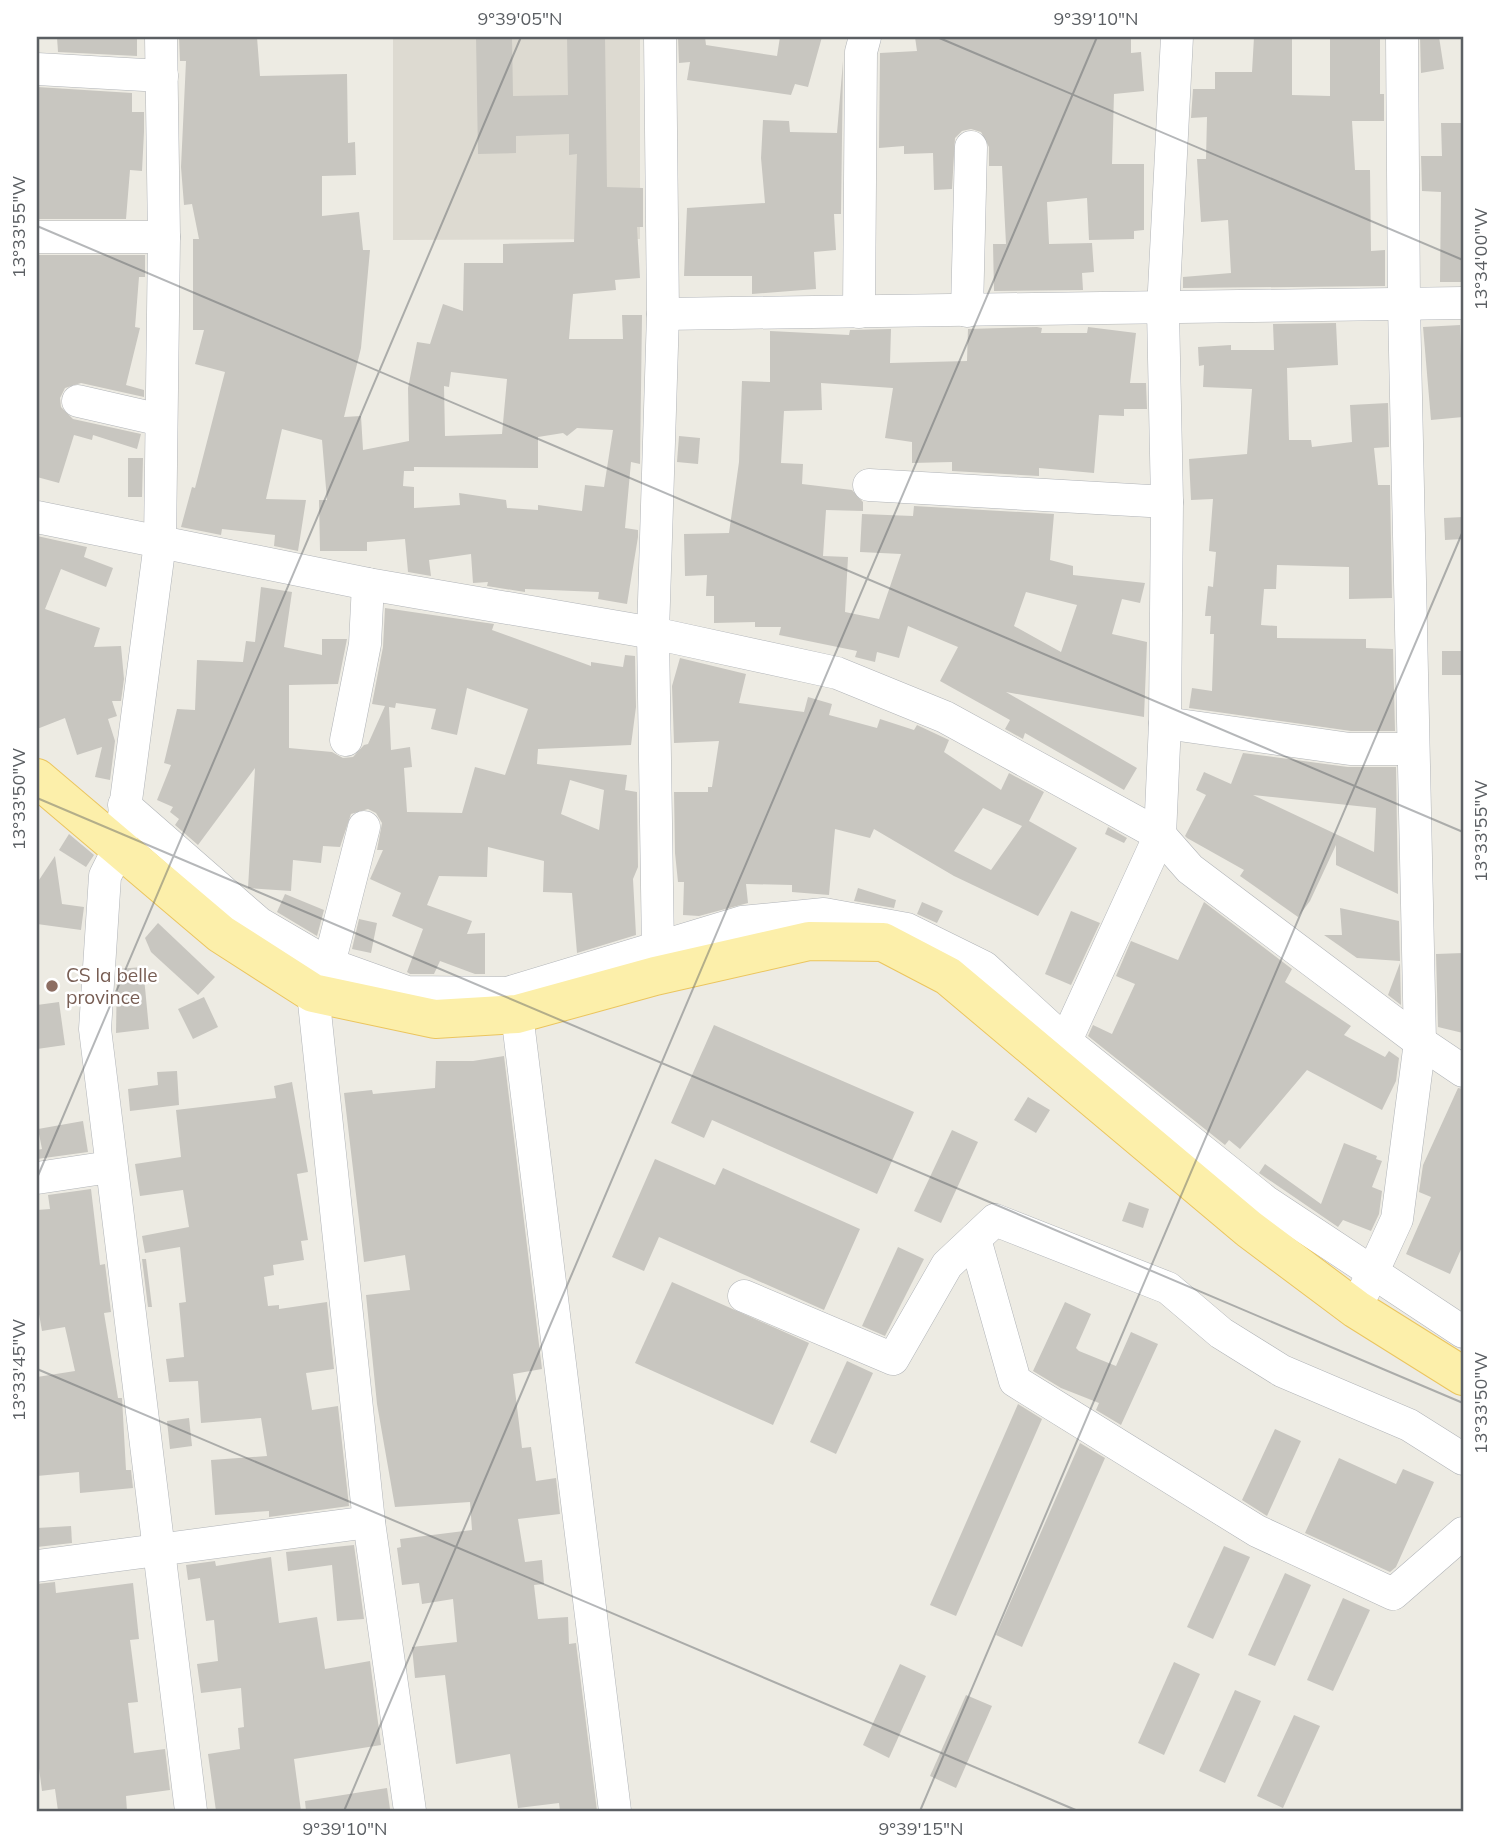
<svg xmlns="http://www.w3.org/2000/svg" width="1500" height="1848" viewBox="0 0 1500 1848" font-family="Mulish,sans-serif">
	<style>
		.education { fill: #dddad1 }
		.building { fill: #c8c6c0; fill-rule: evenodd }
		.lines { fill: none; stroke-linecap: round; stroke-linejoin: round }
		.minor-casing { stroke: #b1b4b8; stroke-width: 33 }
		.major-casing { stroke: #ebc55e; stroke-width: 40 }
		.minor { stroke: #fff; stroke-width: 32 }
		.major { stroke: #fcefaa; stroke-width: 38 }
		.ticks { fill: none; stroke: #5b5f63; stroke-width: 2; stroke-opacity: 0.45 }
		.education-dot { fill: #8d6e63; stroke: #fff; stroke-width: 2.5 }
		.labels { text-anchor: middle; stroke-width: 5; stroke-linejoin: round; paint-order: stroke }
		.education-label { font-size: 19px; fill: #785e54; stroke: #fff; text-anchor: start }
		.neatline { fill: none; stroke: #5b5f63; stroke-width: 2.5 }
		.ticks-label { font-size: 18px; text-anchor: middle; fill: #5b5f63 }
	</style>
	<rect width="100%" height="100%" fill="#edebe3"/>
	<path class="education" d="M393,37H640V239L393,240Z"/>
	<g class="building">
		<path d="M57,37H137V56L58,52Z"/>
		<path d="M179,37H257L260,76L347,74L348,143L355,142L356,175L322,176V216L359,212L363,250H370L361,348L344,417L361,416L363,450L409,441L408,388L417,342L430,344L443,304L463,311L464,263H503V244L574,242L577,154L569,155V134L516,136V153L478,154L476,37H512L513,96L568,95L567,37H605L607,187L643,188V227H637L640,278L615,280L616,290L573,294L569,339H623L622,315H642L640,464L631,462L625,528L638,530V537L627,604L598,599L599,592L525,589V592L487,586L488,582L473,583L471,554L429,560L431,576L408,572L405,539L367,542V551H320L319,500H327L322,440L282,429L266,499L306,500L298,551L274,546L275,535L222,529L221,535L181,527L192,487L195,488L225,372L195,364L204,330H193V239H199L192,204L184,205L181,167L186,61H180ZM451,372L507,379L502,434L445,436L444,386L449,387ZM577,428L613,430L604,487L585,485L582,511L538,505V510L507,508L506,500L459,493L460,505L414,508V487L403,486L404,471H414V467L538,468V437L563,433L567,436Z"/>
		<path d="M678,37H705L706,45L777,56L780,37H822L808,87L795,84L791,95L687,80L690,62L679,63Z"/>
		<path d="M915,37H1131V53L1141,52L1144,91L1114,94L1112,164H1144V230L1134,231V239L1089,240L1087,198L1047,202L1049,244L1092,243L1094,272L1082,273L1083,290L994,291L993,244H1006L1002,166H989V147L981,132L971,129L962,131L955,138L952,189L934,190L933,153L904,154V146L879,148L880,53L917,51Z"/>
		<path d="M1254,37H1292V95L1330,96V37H1380V94H1384V121H1352L1355,170H1370L1371,251L1385,250V286L1183,288V277L1231,273L1228,220L1201,222L1197,159H1206L1207,117L1191,118L1193,89H1215V72H1252Z"/>
		<path d="M1420,37H1439L1444,69L1421,73Z"/>
		<path d="M843,61L841,214H834L836,250L814,252L816,289L752,294V276H684L687,208L765,203L761,158L763,120L789,121L790,132L837,133Z"/>
		<path d="M37,87L132,93V112H144V132L142,171L130,170L126,219H37Z"/>
		<path d="M1441,123H1463V282H1440L1441,192L1422,191L1421,156H1442Z"/>
		<path d="M37,255H145V277H139L135,327L140,328L126,385L144,390V397L81,383L65,388L60,398L61,407L73,419L141,434L137,449L93,435L92,440L74,435L59,483L37,477Z"/>
		<path d="M1336,323L1338,365L1287,368L1289,440H1311L1312,447L1352,442L1350,405L1388,403L1389,447L1374,448L1378,485H1390L1392,598L1349,599V567L1277,565L1276,589H1264L1261,625L1277,626V638L1366,639V648L1393,649L1395,731H1351L1189,708L1192,688L1212,691L1214,634H1210L1211,616H1205L1208,586L1213,587L1216,552L1209,551L1213,499L1191,500L1189,459L1247,454L1252,389L1203,387L1204,365L1199,366L1198,347L1231,345V350H1274L1273,324Z"/>
		<path d="M1460,325L1463,417L1431,420L1423,327Z"/>
		<path d="M1037,327L1042,328L1041,333H1087L1088,327L1136,333L1130,383H1146L1147,409H1124V416L1099,415L1094,473L1039,468V476L952,471V462L912,463V442L885,438L893,388L821,383L822,410L784,411L781,463L803,464L802,484L852,490L863,502V511L826,510L823,556L848,557L845,612L879,619L901,554L860,552L862,514L913,516L914,506L1054,514L1050,560L1073,566V575L1145,583L1140,603L1122,599L1112,634L1147,642L1144,717L1006,692L1137,768L1124,790L1025,733L1023,739L1005,729L1010,720L940,681L958,647L908,626L899,658L877,652L875,662L855,657L857,651L779,635L781,627H755V622L714,623V596H706L707,575L685,576L684,534L729,533L739,462L742,381L770,382V331L849,335L850,330L891,329L890,363L967,361L968,329ZM1026,592L1077,605L1061,652L1014,626Z"/>
		<path d="M679,436L700,438L698,464L677,462Z"/>
		<path d="M128,458H143L142,497H128Z"/>
		<path d="M1463,517V539L1445,540L1444,518Z"/>
		<path d="M37,536L87,547L84,557L113,568L106,587L61,569L45,609L100,628L94,647L121,646L124,679L121,701H112L117,716L108,719L115,741L110,780L95,777L102,747L77,755L65,718L37,729Z"/>
		<path d="M261,587L292,592L284,647L322,655V639H347L338,684L289,685V748L332,752L343,758L353,757L364,745L368,744L385,706L372,704L383,647L385,608L494,624L492,630L591,666V662L623,667L625,655L635,656L636,707L631,745L538,749L537,764L627,775L625,790L637,792L638,867L633,879L636,935L577,953L572,893L543,892L544,861L488,847L487,877L439,876L427,905L472,921L467,934L485,933V974H475L440,961L434,974H410L407,972L423,929L392,916L401,893L370,879L383,850H377L382,823L376,813L368,809L351,814L340,847L323,846L321,863L293,860L291,891L248,888L255,768L198,845L175,825L179,819L170,812L173,807L157,800L171,765L164,763L177,709L195,710L197,660L243,662L246,641L255,642ZM467,688L528,709L505,775L475,767L462,813L407,812L404,768L412,767L410,747L391,750L389,707L395,708L396,703L436,709L431,729L457,735ZM570,780L604,790L599,830L561,814Z"/>
		<rect x="1442" y="651" width="21" height="24"/>
		<path d="M680,658L746,674L739,703L804,712L808,697L832,704L829,715L877,728L880,719L914,730L917,725L949,740L944,752L1001,790L1009,773L1044,792L1029,821L1077,848L1038,916L954,876L874,829L870,838L835,829L829,895L792,892V885L746,884L748,903L699,916L683,915L684,882H678L675,853L674,792H708V787H712L719,741L674,743L672,686ZM983,808L1022,826L991,870L954,851Z"/>
		<path d="M1243,753L1348,767H1396L1398,894L1336,865V845L1310,901L1298,917L1240,876L1244,870L1187,838L1185,836L1206,795L1196,790L1204,772L1231,784ZM1253,795L1376,808L1374,852L1340,836Z"/>
		<path d="M1108,827L1127,838L1124,843L1105,834Z"/>
		<path d="M69,834L94,855L86,867L59,850Z"/>
		<path d="M55,856L62,904L84,907L81,930L37,924V883Z"/>
		<path d="M858,888L896,900L894,908L854,901Z"/>
		<path d="M285,894L324,910L317,936L277,912Z"/>
		<path d="M922,902L943,911L937,923L917,914Z"/>
		<path d="M1204,902L1292,969L1285,982L1351,1026L1344,1035L1385,1057L1389,1051L1399,1058L1396,1081L1382,1110L1307,1070L1240,1149L1229,1140L1225,1145L1088,1036L1093,1025L1112,1034L1135,984L1116,976L1131,941L1178,960Z"/>
		<path d="M1340,908L1399,921L1400,961L1357,958L1324,935H1342Z"/>
		<path d="M1071,911L1100,923L1071,985L1045,974Z"/>
		<path d="M359,919L377,923L371,953L352,949Z"/>
		<path d="M158,923L215,977L198,995L151,952L145,938Z"/>
		<path d="M1463,953V1033L1438,1027L1436,954Z"/>
		<path d="M1400,963L1401,1005L1388,995Z"/>
		<path d="M143,967L149,1029L116,1033L117,969Z"/>
		<path d="M204,997L218,1027L193,1039L178,1009Z"/>
		<path d="M59,1002L65,1045L37,1049V1005Z"/>
		<path d="M714,1025L914,1112L877,1194L712,1120L704,1138L671,1123Z"/>
		<path d="M504,1056L542,1369L513,1374L522,1448L531,1447L536,1481L556,1478L560,1514L518,1519L525,1562L542,1560L544,1584L534,1585L538,1619L568,1617L569,1644L576,1643L597,1811H560L559,1803L518,1808L510,1754L456,1764L445,1675L415,1678L412,1647L457,1642L453,1599L422,1604L419,1583L402,1585L397,1548L401,1547L400,1539L472,1530L470,1502L395,1507L377,1404L366,1295L410,1290L405,1255L364,1262L344,1093L372,1090L373,1094L435,1088L436,1061H473Z"/>
		<path d="M177,1071L179,1105L130,1111L128,1089L158,1085L157,1072Z"/>
		<path d="M292,1082L308,1172L297,1174L308,1240L301,1241L304,1260L273,1265L274,1275L264,1277L268,1306L279,1305V1309L327,1302L334,1369L306,1373L312,1410L338,1406L349,1506L269,1517V1511L215,1515L211,1460L267,1456L261,1418L201,1423L198,1381L169,1382L166,1359L184,1357L179,1303L186,1302L180,1247L145,1253L142,1236L189,1227L183,1190L140,1196L135,1164L181,1157L176,1110L276,1098L274,1086Z"/>
		<path d="M1458,1088L1463,1089V1245L1450,1274L1406,1254L1431,1197L1419,1192L1423,1165Z"/>
		<path d="M1028,1097L1050,1110L1036,1133L1014,1120Z"/>
		<path d="M83,1121L88,1152L37,1159V1150L42,1149L38,1129Z"/>
		<path d="M952,1130L978,1142L941,1223L914,1211Z"/>
		<path d="M1344,1143L1377,1156L1376,1159L1382,1161L1372,1187L1382,1191L1379,1214L1371,1231L1343,1220L1338,1227L1259,1173L1265,1164L1321,1204Z"/>
		<path d="M655,1159L715,1185L723,1168L860,1229L824,1310L659,1237L644,1271L612,1257Z"/>
		<path d="M91,1189L100,1265L105,1264L111,1312L104,1313L118,1398H122L126,1470H131L133,1488L80,1493L79,1472L37,1476V1377L75,1371L65,1327L42,1331L37,1303V1210L50,1209L48,1195Z"/>
		<path d="M1129,1202L1149,1209L1143,1228L1122,1221Z"/>
		<path d="M898,1247L924,1259L885,1336L862,1326Z"/>
		<path d="M142,1259H146L152,1307H148Z"/>
		<path d="M672,1282L809,1343L773,1425L635,1363Z"/>
		<path d="M1065,1302L1091,1314L1076,1348L1079,1351L1116,1366L1131,1332L1158,1344L1121,1425L1096,1410L1099,1403L1061,1388L1033,1371Z"/>
		<path d="M847,1361L873,1373L836,1454L810,1442Z"/>
		<path d="M1018,1404L1042,1419L956,1616L930,1605Z"/>
		<path d="M189,1418L192,1446L170,1449L167,1421Z"/>
		<path d="M1275,1429L1301,1441L1267,1516L1242,1500Z"/>
		<path d="M1080,1443L1105,1458L1022,1647L996,1635Z"/>
		<path d="M1339,1458L1396,1484L1403,1469L1434,1482L1396,1567L1390,1572L1305,1533Z"/>
		<path d="M71,1526L72,1543L37,1547V1528Z"/>
		<path d="M354,1545L364,1619L337,1621L332,1565L288,1571L286,1552Z"/>
		<path d="M1224,1546L1250,1557L1213,1639L1187,1627Z"/>
		<path d="M271,1557L279,1623L317,1617L325,1669L370,1661L381,1745L294,1759L301,1811H216L208,1754L240,1749L238,1728L244,1727L241,1688L201,1693L197,1664L218,1661L214,1620L206,1621L200,1578L188,1580L186,1565L215,1561L216,1566Z"/>
		<path d="M1285,1573L1311,1585L1275,1666L1248,1655Z"/>
		<path d="M55,1582L56,1593L133,1583L139,1639L130,1640L138,1702L128,1703L134,1753L165,1749L170,1790L126,1796L127,1811H58L55,1789L42,1791L37,1753V1584Z"/>
		<path d="M1343,1598L1370,1610L1333,1691L1307,1680Z"/>
		<path d="M1174,1662L1200,1674L1164,1755L1138,1743Z"/>
		<path d="M900,1664L926,1676L889,1758L863,1745Z"/>
		<path d="M1235,1690L1261,1701L1225,1783L1199,1771Z"/>
		<path d="M966,1695L992,1706L956,1788L930,1776Z"/>
		<path d="M1294,1715L1320,1726L1283,1808L1257,1796Z"/>
		<path d="M387,1788L390,1809L306,1811L305,1801Z"/>
	</g>
	<g class="lines">
		<g class="minor-casing">
			<g id="minor">
				<path d="M161,37L164,237L160,543L120,846L105,876L95,1029L191,1811"/>
				<path d="M37,69L162,76"/>
				<path d="M37,237H164"/>
				<path d="M967,311L971,147"/>
				<path d="M859,312L861,52L865,37"/>
				<path d="M663,314L1463,303"/>
				<path d="M78,401L161,420"/>
				<path d="M869,485L1167,502"/>
				<path d="M37,517L368,584L653,633L837,673L945,717L1160,835L1190,869L1420,1042L1463,1071"/>
				<path d="M1165,723L1350,749H1413"/>
				<path d="M346,740L365,644L368,584"/>
				<path d="M124,805L259,923L329,964L407,992L507,993L742,922L824,914L907,929L984,967L1065,1041L1265,1201L1463,1332"/>
				<path d="M329,964L364,827"/>
				<path d="M655,969L658,949L653,633L663,314L660,37"/>
				<path d="M313,993L369,1522L410,1811"/>
				<path d="M517,1014L615,1811"/>
				<path d="M1057,1060L1160,835L1165,723L1167,502L1163,310L1177,37"/>
				<path d="M37,1178L110,1167"/>
				<path d="M975,1239L1015,1381L1257,1531L1393,1594L1463,1533"/>
				<path d="M1364,1291L1397,1219L1420,1042L1404,305L1402,37"/>
				<path d="M744,1296L893,1359L947,1265L995,1220L1168,1288L1221,1333L1282,1371L1409,1425L1463,1459"/>
				<path d="M37,1566L369,1522"/>
			</g>
		</g>
		<g class="major-casing">
			<path id="major" d="M37,778L221,934L313,993L435,1019L517,1014L655,976L809,941L883,942L948,976L1249,1229L1356,1309L1463,1376"/>
		</g>
		<use href="#minor" class="minor"/>
		<use href="#major" class="major"/>
	</g>
	<path class="ticks" d="M937,37L1463,260M37,226L1463,832M37,798L1463,1403M37,1178L521,37M37,1369L1078,1811M344,1811L1097,37M920,1811L1463,531"/>
	<circle class="education-dot" cx="52" cy="986" r="7"/>
	<g class="labels">
		<g class="education-label">
			<text x="66" y="982">CS la belle<tspan x="66" dy="22">province</tspan></text>
		</g>
	</g>
	<rect width="1500" height="1848" fill="none" stroke="#ffffff" stroke-width="77"/>
	<rect x="38" y="38" width="1424" height="1772" class="neatline"/>
	<g class="ticks-label">
		<text x="520" y="25">9°39'05"N</text>
		<text x="1096" y="25">9°39'10"N</text>
		<text transform="translate(19 227) rotate(-90)" y="6">13°33'55"W</text>
		<text transform="translate(1481 259) rotate(-90)" y="6">13°34'00"W</text>
		<text transform="translate(19 799) rotate(-90)" y="6">13°33'50"W</text>
		<text transform="translate(1481 831) rotate(-90)" y="6">13°33'55"W</text>
		<text transform="translate(19 1370) rotate(-90)" y="6">13°33'45"W</text>
		<text transform="translate(1481 1403) rotate(-90)" y="6">13°33'50"W</text>
		<text x="345" y="1835">9°39'10"N</text>
		<text x="921" y="1835">9°39'15"N</text>
	</g>
</svg>
